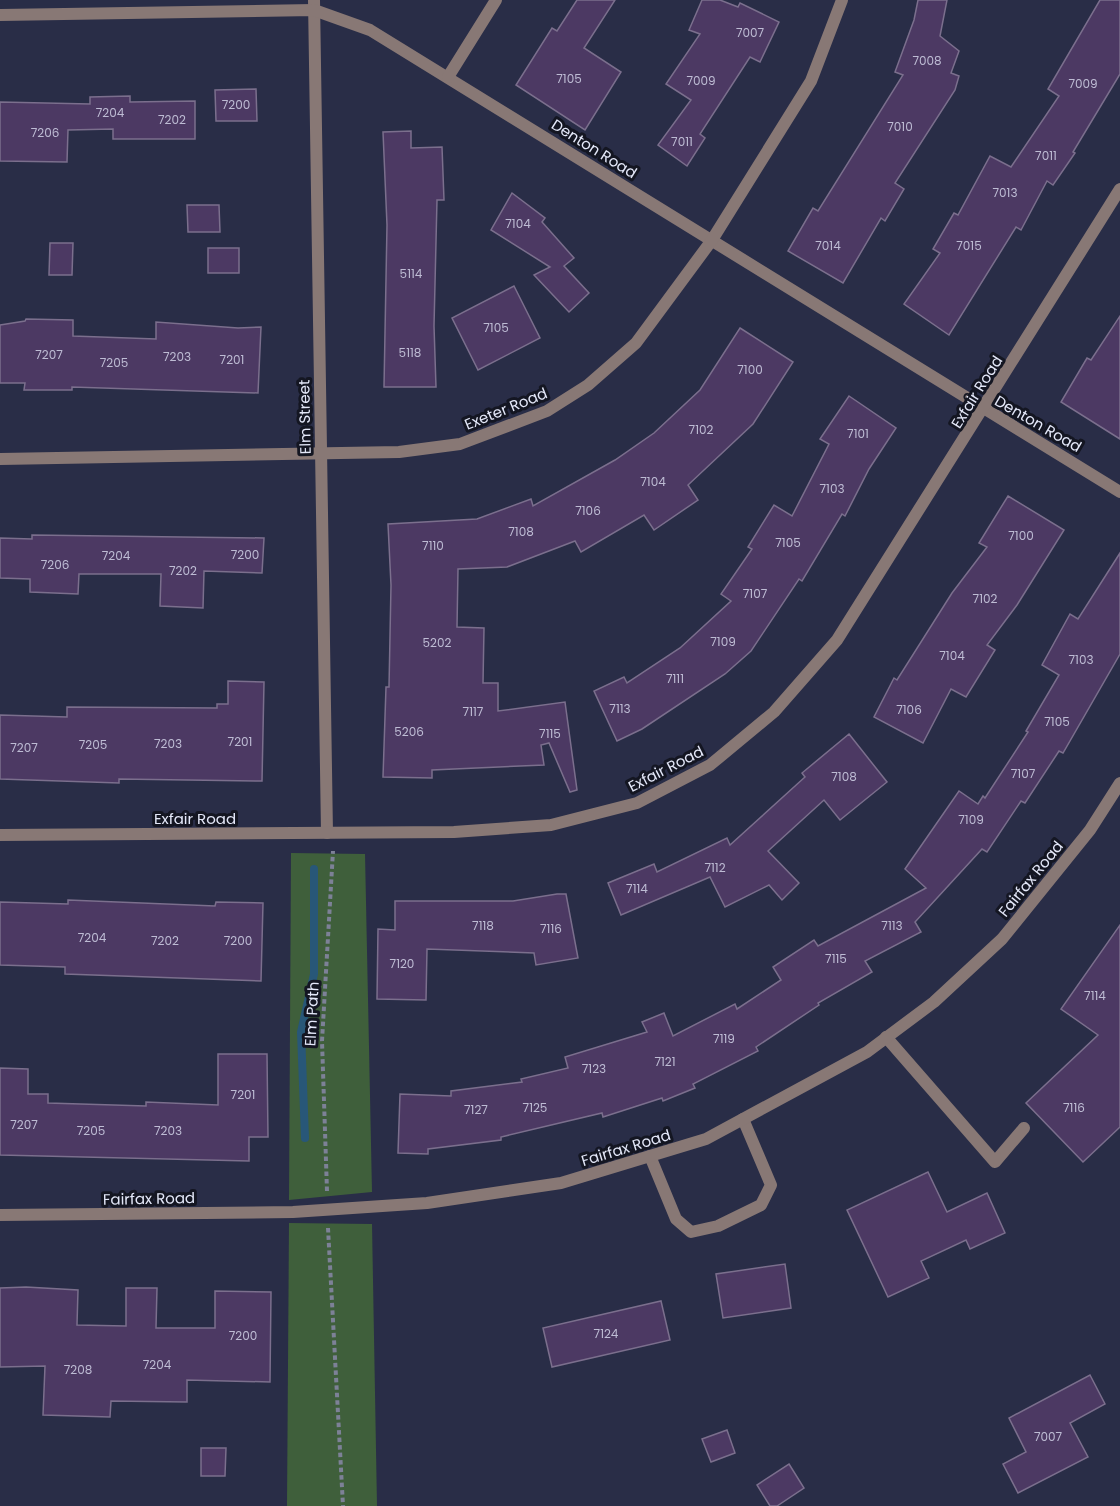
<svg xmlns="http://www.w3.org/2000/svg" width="1120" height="1506" viewBox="0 0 1120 1506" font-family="Poppins,sans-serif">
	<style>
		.green { fill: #3f5f3b }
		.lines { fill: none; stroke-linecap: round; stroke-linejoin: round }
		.stream { stroke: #285778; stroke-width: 8 }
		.building { fill: #4c3963; stroke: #7b6f8d; stroke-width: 1.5 }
		.path { stroke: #7d8197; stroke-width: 4; stroke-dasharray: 4.5 3; stroke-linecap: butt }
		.lane { stroke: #887875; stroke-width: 12 }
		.street { stroke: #887875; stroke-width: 12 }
		.labels { text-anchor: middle; stroke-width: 6; stroke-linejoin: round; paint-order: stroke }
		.number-label { font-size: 12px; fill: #bebcd4 }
		.street-label { font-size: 15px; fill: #e4e8f9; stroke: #141622 }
	</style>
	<rect width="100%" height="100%" fill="#292d47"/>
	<g class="green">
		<path d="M291,853L365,854L372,1192L289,1200Z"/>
		<path d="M289,1223L372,1224L377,1506H287Z"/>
	</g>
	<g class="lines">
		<path class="stream" d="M305,1138L301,1032L314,974V869"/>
	</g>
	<g class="building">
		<path d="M577,0H615L584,48L621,72L585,130L516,85L552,28L557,31Z"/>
		<path d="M702,0H720L738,7L740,3L779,22L760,62L750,57L700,134L705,138L687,166L658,145L691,100L666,84L700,34L689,30Z"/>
		<path d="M918,0H947L940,36L959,51L951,73L959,76L955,90L895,183L904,189L885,221L881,218L843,283L788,251L813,208L818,211L903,75L895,72L914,20Z"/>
		<path d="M1100,0H1120V74L1073,152L1075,153L1053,185L1047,181L1021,230L1016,227L949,335L904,304L940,253L933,249L954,213L958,215L990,156L1011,167L1059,96L1048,89Z"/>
		<path d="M256,89L257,121H216L215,90Z"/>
		<path d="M130,96V102L195,101V139H113V129L68,130L67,162L0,161V102L90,104V97Z"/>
		<path d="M411,131V148L442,147L444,200H437L434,326L436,387H384L387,225L383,132Z"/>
		<path d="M512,193L545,218L542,222L574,258L564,266L589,293L569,312L534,275L550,267L491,230Z"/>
		<path d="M187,205H219L220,232H188Z"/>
		<path d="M50,243H73L72,275H49Z"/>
		<rect x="208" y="248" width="31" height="25"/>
		<path d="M514,286L540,338L478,370L452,318Z"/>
		<path d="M1120,316V439L1061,402L1087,358L1091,360Z"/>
		<path d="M26,319L73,320V336L156,339V322L238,328L261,327L258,393L72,387V390H24L25,383H0V325L25,321Z"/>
		<path d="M740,328L793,362L753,424L688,485L698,500L654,530L644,515L581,552L575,541L507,567L458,569L457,627L484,628L483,683H498V711L565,702L577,790L570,792L549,743L541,745L544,765L432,770V778L383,777L386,687H389L391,585L388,524L477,519L531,499L533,506L615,460L654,433L700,390Z"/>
		<path d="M849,396L896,428L869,469L845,516L842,514L802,581L799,579L751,651L725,674L642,729L617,741L594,691L624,677L627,683L680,648L731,601L721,594L752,549L748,547L774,505L792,516L829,444L820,439Z"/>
		<path d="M1008,496L1064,530L1017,605L987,645L995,650L966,697L951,689L923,743L874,717L894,678L897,680L952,593L987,547L979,543Z"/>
		<path d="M32,535L264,538L262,573L204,571L203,608L160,606L161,574H79L78,594L30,592V579L0,578V538L32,539Z"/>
		<path d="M1120,553V654L1063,753L1059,751L1025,803L1021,801L987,852L982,849L915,922L921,932L865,961L872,972L818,1003L819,1005L756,1047L758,1051L693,1084L695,1088L663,1101L662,1098L603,1117L602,1113L501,1137V1140L428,1149V1154L398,1153L400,1094L451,1096V1091L522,1082L521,1079L568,1068L565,1057L647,1032L642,1022L664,1013L673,1036L735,1004L737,1009L781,980L773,967L814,940L818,946L926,888L905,869L959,791L978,804L983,796L985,798L1028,732L1026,731L1059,675L1042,665L1070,614L1078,619Z"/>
		<path d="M228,681L264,682L262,781L119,779V783L0,779V715L67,717V707L217,708V704H228Z"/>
		<path d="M849,734L887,782L840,820L824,800L768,851L799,883L782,900L769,885L725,907L710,877L621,915L608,883L654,864L657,872L727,838L730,845L805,777L802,773Z"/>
		<path d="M557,894H566L578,958L536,965L534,953L427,949L426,1000L377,999L378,929L395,930V901H513Z"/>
		<path d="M68,900L215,906L216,902L263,903L261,981L65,974V967L0,965V902L68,904Z"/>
		<path d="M1120,925V1127L1083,1162L1026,1103L1098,1035L1061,1009Z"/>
		<path d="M218,1054H267L268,1137H249V1161L0,1155V1068L28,1069V1094H48V1103L146,1106V1102L218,1105Z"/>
		<path d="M928,1172L947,1212L987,1193L1005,1233L970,1249L966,1240L921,1261L929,1278L888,1297L847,1210Z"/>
		<path d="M785,1264L791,1308L723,1318L716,1274Z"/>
		<path d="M26,1287L78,1290L77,1325L126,1326V1288H157L156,1328H215V1291L271,1292L270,1382L187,1380V1402L111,1401L110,1417L43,1415L45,1366L0,1367V1288Z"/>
		<path d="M661,1301L670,1340L552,1367L543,1328Z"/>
		<path d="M1090,1375L1105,1404L1070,1423L1088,1457L1018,1493L1003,1464L1026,1452L1009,1418Z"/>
		<path d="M727,1430L735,1453L711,1462L702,1439Z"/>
		<path d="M201,1448H226L225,1476H201Z"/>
		<path d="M789,1464L804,1488L777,1506H770L757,1485Z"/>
	</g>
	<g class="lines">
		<g class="path">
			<path d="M327,1191L322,1041L333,851"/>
			<path d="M328,1228L343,1506"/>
		</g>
		<g class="lane">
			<path d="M886,1037L995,1162L1024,1128"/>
			<path d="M650,1156L676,1219L691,1232L718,1226L761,1205L771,1185L743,1119"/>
		</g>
		<g class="street">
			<path d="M314,0L327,833"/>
			<path d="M0,15L314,10L370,30L1120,492"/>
			<path d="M448,77L496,0"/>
			<path d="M0,459L399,452L460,444L547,411L588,385L636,343L712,240L811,81L842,0"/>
			<path d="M0,835L454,832L551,825L637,803L710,765L774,712L837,640L1120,189"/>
			<path d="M0,1215L293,1212L427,1203L561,1183L706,1139L867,1052L934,1002L1002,939L1090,830L1120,783"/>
		</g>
	</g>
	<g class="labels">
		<g class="number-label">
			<text x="750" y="37">7007</text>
			<text x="927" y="65">7008</text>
			<text x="569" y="83">7105</text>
			<text x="701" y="85">7009</text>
			<text x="1083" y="88">7009</text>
			<text x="236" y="109">7200</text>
			<text x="110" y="117">7204</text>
			<text x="172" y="124">7202</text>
			<text x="900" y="131">7010</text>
			<text x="45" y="137">7206</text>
			<text x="682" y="146">7011</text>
			<text x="1046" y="160">7011</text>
			<text x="1005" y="197">7013</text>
			<text x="518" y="228">7104</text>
			<text x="828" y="250">7014</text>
			<text x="969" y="250">7015</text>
			<text x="411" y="278">5114</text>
			<text x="496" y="332">7105</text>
			<text x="410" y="357">5118</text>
			<text x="49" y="359">7207</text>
			<text x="177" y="361">7203</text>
			<text x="232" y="364">7201</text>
			<text x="114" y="367">7205</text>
			<text x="750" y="374">7100</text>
			<text x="701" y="434">7102</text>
			<text x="858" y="438">7101</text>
			<text x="653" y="486">7104</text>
			<text x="832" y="493">7103</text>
			<text x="588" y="515">7106</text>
			<text x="521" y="536">7108</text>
			<text x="1021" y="540">7100</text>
			<text x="788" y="547">7105</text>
			<text x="433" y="550">7110</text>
			<text x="245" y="559">7200</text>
			<text x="116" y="560">7204</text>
			<text x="55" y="569">7206</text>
			<text x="183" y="575">7202</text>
			<text x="755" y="598">7107</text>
			<text x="985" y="603">7102</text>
			<text x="723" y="646">7109</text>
			<text x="437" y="647">5202</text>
			<text x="952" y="660">7104</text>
			<text x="1081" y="664">7103</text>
			<text x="675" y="683">7111</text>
			<text x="620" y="713">7113</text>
			<text x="909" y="714">7106</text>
			<text x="473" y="716">7117</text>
			<text x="1057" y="726">7105</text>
			<text x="409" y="736">5206</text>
			<text x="550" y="738">7115</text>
			<text x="240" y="746">7201</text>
			<text x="168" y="748">7203</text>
			<text x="93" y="749">7205</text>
			<text x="24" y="752">7207</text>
			<text x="1023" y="778">7107</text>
			<text x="844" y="781">7108</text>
			<text x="971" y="824">7109</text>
			<text x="715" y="872">7112</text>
			<text x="637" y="893">7114</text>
			<text x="483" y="930">7118</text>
			<text x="892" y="930">7113</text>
			<text x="551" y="933">7116</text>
			<text x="92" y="942">7204</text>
			<text x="165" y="945">7202</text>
			<text x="238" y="945">7200</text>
			<text x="836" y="963">7115</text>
			<text x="402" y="968">7120</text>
			<text x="1095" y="1000">7114</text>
			<text x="724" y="1043">7119</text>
			<text x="665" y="1066">7121</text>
			<text x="594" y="1073">7123</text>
			<text x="243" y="1099">7201</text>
			<text x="535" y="1112">7125</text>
			<text x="1074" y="1112">7116</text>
			<text x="476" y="1114">7127</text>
			<text x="24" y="1129">7207</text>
			<text x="91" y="1135">7205</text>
			<text x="168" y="1135">7203</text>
			<text x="606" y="1338">7124</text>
			<text x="243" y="1340">7200</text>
			<text x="157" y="1369">7204</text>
			<text x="78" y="1374">7208</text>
			<text x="1048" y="1441">7007</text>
		</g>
		<g class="street-label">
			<text transform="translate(594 149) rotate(32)" y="5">Denton Road</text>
			<text transform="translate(977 392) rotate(-58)" y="5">Exfair Road</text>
			<text transform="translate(506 409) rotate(-22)" y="5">Exeter Road</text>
			<text transform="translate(305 417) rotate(-91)" y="5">Elm Street</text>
			<text transform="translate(1038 424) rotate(30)" y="5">Denton Road</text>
			<text transform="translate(666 769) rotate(-27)" y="5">Exfair Road</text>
			<text x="195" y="824">Exfair Road</text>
			<text transform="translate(1031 879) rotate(-51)" y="5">Fairfax Road</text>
			<text transform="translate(312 1014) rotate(-87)" y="5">Elm Path</text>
			<text transform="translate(626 1148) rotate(-17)" y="5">Fairfax Road</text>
			<text transform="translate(149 1199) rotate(-1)" y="5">Fairfax Road</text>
		</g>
	</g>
</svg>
